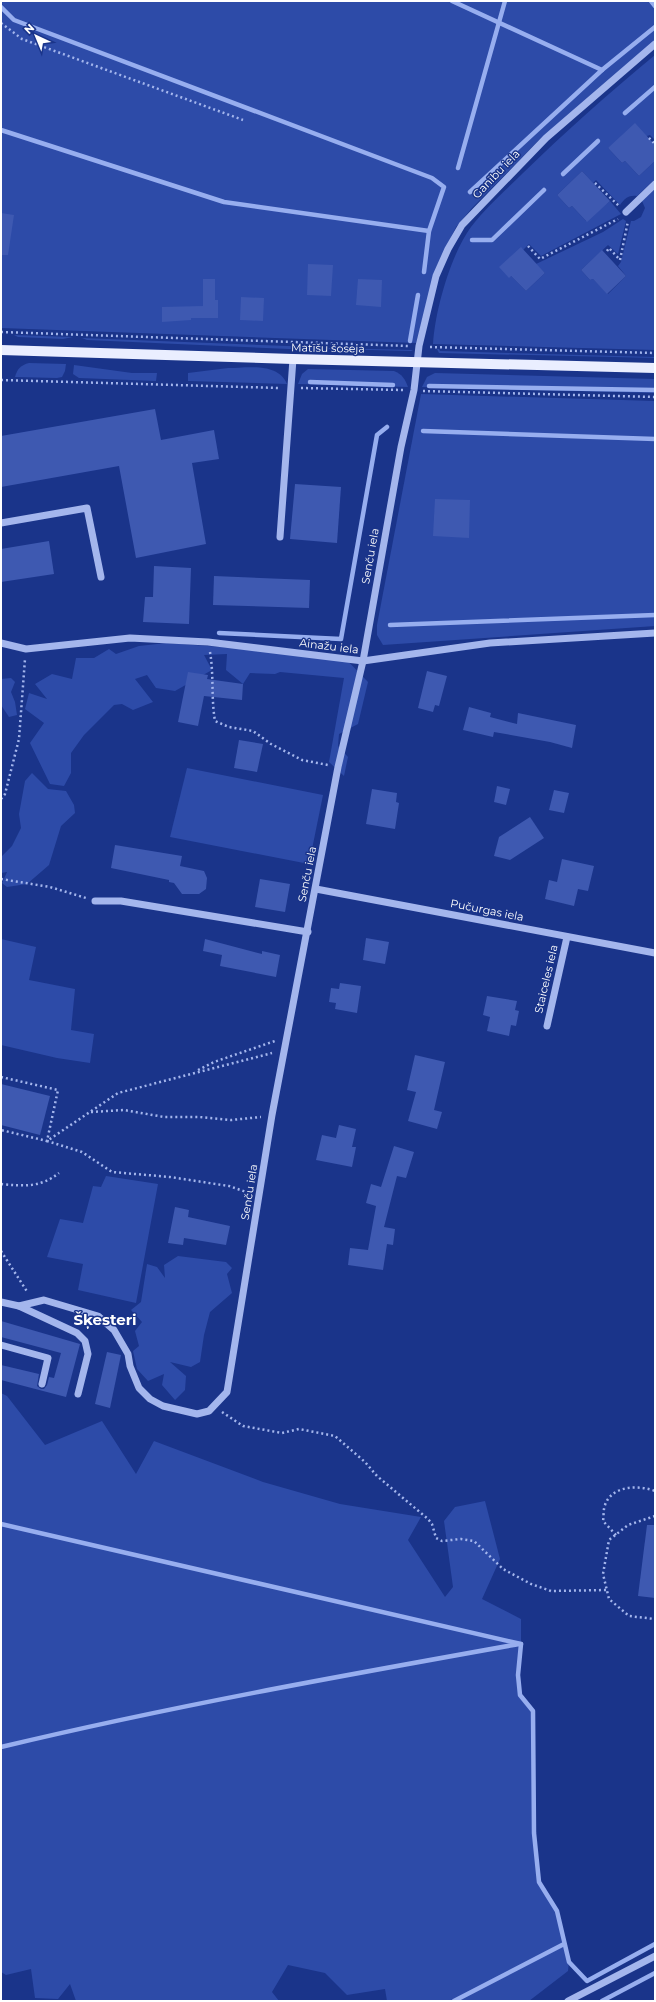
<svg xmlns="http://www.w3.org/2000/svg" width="656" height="2002" viewBox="0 0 656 2002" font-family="Montserrat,sans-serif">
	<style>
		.green { fill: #2d4ba8 }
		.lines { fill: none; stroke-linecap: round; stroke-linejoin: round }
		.stream { stroke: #97aeef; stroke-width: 4.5 }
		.building { fill: #3e59b1 }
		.path { stroke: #a4b6ed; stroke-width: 2.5; stroke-dasharray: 2 3; stroke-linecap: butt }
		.minor { stroke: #a4b6ed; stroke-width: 7 }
		.major { stroke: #eaeeff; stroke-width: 10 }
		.labels { text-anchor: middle; stroke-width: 3; stroke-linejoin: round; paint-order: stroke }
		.street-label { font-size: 11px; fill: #fff; stroke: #1a348a }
		.district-label { font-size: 15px; font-weight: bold; fill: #fff; stroke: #1a348a }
	</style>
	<rect width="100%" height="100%" fill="#1a348a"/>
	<g class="green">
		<path d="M1,1H655V40L538,141L472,208L456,227L436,268L416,343L1,328Z"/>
		<path d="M655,55V140L650,135L608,148L622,163L625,161L639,176L655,161V179L637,196C629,195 625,198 620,205L596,180L593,183L582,171L557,195L569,208L572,206L586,221L610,201L621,214L541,256L529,244L523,250L511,276L526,291L545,273L536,264L603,232L623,219L626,221L618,254L608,245L581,270L590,280L593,279L608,294L626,276L618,266L621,262L631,221H634L641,217L645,208L642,201L655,189V350L433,344C435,310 451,254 471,227C486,207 505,191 522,174C565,132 609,93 655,55Z"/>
		<path d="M14,335L73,337L63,339L18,337Z"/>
		<path d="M82,338L315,347L312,350L87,340Z"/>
		<path d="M328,348L413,350L411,351L329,349Z"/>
		<path d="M437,349H439L440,351L655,357V358L439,353Z"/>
		<path d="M29,363L66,364L65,371L62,377L57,378L15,377C17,369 21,365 29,363Z"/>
		<path d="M74,365L132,373H157L156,381L79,378L73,374Z"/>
		<path d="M228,368C247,368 278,362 287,384L188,381V373Z"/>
		<path d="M308,369L394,371C402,374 405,379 408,387L298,384L302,374Z"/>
		<path d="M435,373L655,379V393L422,387L427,377Z"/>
		<path d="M421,394L655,401V626L383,645L377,635V625Z"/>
		<path d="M166,643L343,656L368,682L358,724L339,734L338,746L348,757L344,776L329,762L344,678L280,672L275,674L250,673L243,684L226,670L227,654L204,655L212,670L175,691L156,688L147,675L135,679L153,702L133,710L122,704L114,705L84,735L71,753V773L64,786L50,784L30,743L44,723L25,709L29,693L47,699L35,684L52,674L72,679L76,658H94L109,649L116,654L139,646Z"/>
		<path d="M11,678L15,682L11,692L15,702L17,715L9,717L1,705V679Z"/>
		<path d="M187,768L323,795L309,864L170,837Z"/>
		<path d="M32,773L48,789L66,791L74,805L75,813L61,826L49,865L27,884L7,887L2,883L7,872L1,873V857L12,846L21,828L19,814L25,781Z"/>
		<path d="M1,939L36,947L29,980L75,989L71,1030L94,1034L90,1063L57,1058L1,1045Z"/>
		<path d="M106,1176L158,1184L136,1303L78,1290L83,1264L47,1257L60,1219L83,1223L93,1186L101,1187Z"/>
		<path d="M178,1256L226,1262L232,1268L227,1274L232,1293L210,1312L204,1335L200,1362L191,1367L170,1362L186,1376L185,1390L175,1400L162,1385L164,1374L148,1381L137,1369L133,1351L139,1346L135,1331L142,1322L131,1310L141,1302L147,1264L157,1267L165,1278L164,1265Z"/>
		<path d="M1,1393L7,1396L45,1445L102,1421L136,1474L154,1441L263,1482L340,1504L421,1517L408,1540L445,1597L453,1587L444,1521L455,1507L485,1501L500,1559L482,1599L521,1619V1644L518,1675L520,1695L533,1711L534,1833L539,1882L557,1911L569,1962L568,1971L529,2001H387L385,1989L347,1995L325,1973L288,1965L272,1992L279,2001H76L70,1984L58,1999L35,1998L31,1969L6,1975L1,1972Z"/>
	</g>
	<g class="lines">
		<g class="stream">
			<path d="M452,1L602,70"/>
			<path d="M651,1L655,6"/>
			<path d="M1,7L14,20L432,178L444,187L429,231L424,272"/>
			<path d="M625,113L655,87"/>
			<path d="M1,130L224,202L429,231"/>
			<path d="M458,168L505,1"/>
			<path d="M563,174L598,141"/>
			<path d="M470,192L602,70L655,27"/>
			<path d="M472,240H492L544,190"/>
			<path d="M410,341L418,295"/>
			<path d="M310,382L393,385"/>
			<path d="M429,386L655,390"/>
			<path d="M423,431L655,439"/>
			<path d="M390,625L655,615"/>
			<path d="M219,633L341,639L377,435L387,427"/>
			<path d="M1,1524L521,1644"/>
			<path d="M521,1644L518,1675L520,1695L533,1711L534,1833L539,1882L557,1911L569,1962L587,1981L655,1944"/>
			<path d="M1,1747C172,1706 346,1675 519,1644"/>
			<path d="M454,2001L564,1944"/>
			<path d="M602,2001L655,1973"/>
		</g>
	</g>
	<g class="building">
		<path d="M635,123L655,145V161L639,176L625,161L622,163L608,148Z"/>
		<path d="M582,171L610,201L587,222L572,206L569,208L557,195Z"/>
		<path d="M1,213L14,215L8,255H1Z"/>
		<path d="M521,247L545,273L526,291L511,276L509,278L499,267Z"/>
		<path d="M602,250L626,276L607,294L593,279L590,280L581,270Z"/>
		<path d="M308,264L333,265L331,296L307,295Z"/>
		<path d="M203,279H215V300H218V318H191V320L162,322V307L203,306Z"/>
		<path d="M358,279L382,280L381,307L356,305Z"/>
		<path d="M241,297L264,298L263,321L240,320Z"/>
		<path d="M155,409L161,440L214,430L219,459L192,463L206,544L136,558L119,466L1,487V436Z"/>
		<path d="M295,484L341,487L337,543L290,539Z"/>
		<path d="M435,499L470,500L469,538L433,536Z"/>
		<path d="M49,541L54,574L1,582V549Z"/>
		<path d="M154,566L191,568L189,624L143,622L145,597H153Z"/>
		<path d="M214,576L310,580L309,608L213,605Z"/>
		<path d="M427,671L447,676L439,706L435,705L433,712L418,708Z"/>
		<path d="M188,672L208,675L207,679L243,684L242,700L204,696L198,726L178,722Z"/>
		<path d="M469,707L491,713L490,717L517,724L518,713L576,725L572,748L550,742L494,732L493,737L463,730Z"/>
		<path d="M239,740L263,744L257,772L234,768Z"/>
		<path d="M497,786L510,789L506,805L494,802Z"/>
		<path d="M372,789L397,793L396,802L399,803L395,829L366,824Z"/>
		<path d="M554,790L569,793L564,813L549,810Z"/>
		<path d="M530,817L544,838L510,860L494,856L499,837Z"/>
		<path d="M115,845L182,856L180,866L204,871L207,878L206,889L199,894H182L174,883L169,882V880L111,868Z"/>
		<path d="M562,859L594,866L588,891L578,889L574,906L545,899L549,880L557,882Z"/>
		<path d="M260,879L290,884L285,912L255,907Z"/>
		<path d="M366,938L389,942L385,964L363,960Z"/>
		<path d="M205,939L262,954V951L280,955L276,977L220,966L222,955L203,951Z"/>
		<path d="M340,983L361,986L357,1013L335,1009L336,1003L329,1002L331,988L339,989Z"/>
		<path d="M487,996L517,1001L515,1010L519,1011L516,1026L511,1025L509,1036L487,1031L490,1017L483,1015Z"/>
		<path d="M415,1055L445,1062L434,1110L442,1112L437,1129L408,1121L416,1092L407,1090Z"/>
		<path d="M1,1084L50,1096L40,1135L1,1125Z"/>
		<path d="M339,1125L356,1129L352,1147H356L352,1167L316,1160L322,1135L336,1138Z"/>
		<path d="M394,1146L414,1152L406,1178L397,1176L384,1227L395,1229L393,1245L387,1244L383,1270L348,1265L350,1248L368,1250L376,1206L366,1203L371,1184L381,1187Z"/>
		<path d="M175,1207L189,1210L188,1217L230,1226L226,1245L184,1238L183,1245L168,1243Z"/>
		<path d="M1,1321L80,1344L66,1397L1,1380V1365L39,1374L37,1386L41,1389H44L47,1385L49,1377L54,1378L61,1353L1,1337Z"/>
		<path d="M107,1352L121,1355L110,1408L95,1404Z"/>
		<path d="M647,1525H655V1598L638,1596Z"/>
	</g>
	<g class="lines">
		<g class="path">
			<path d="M1,23L22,39L243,120"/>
			<path d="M649,138L655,144"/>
			<path d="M595,183L619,206"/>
			<path d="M528,246L540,259L618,219"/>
			<path d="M607,251L609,248L620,260L628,221"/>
			<path d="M1,332L409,346"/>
			<path d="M430,347L655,353"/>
			<path d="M1,380L280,388"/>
			<path d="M301,388L404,390"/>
			<path d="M423,391L655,397"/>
			<path d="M210,652C214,675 211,698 215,721L229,727L253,731L271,744L302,760L328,765"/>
			<path d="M1,799L5,794L19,739L25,659"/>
			<path d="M1,879L50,887L86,898"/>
			<path d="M198,1070L214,1062L275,1041"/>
			<path d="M1,1077L58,1090L47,1141L1,1130"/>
			<path d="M91,1112L124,1110L164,1117H199L231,1120L261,1117"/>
			<path d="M1,1184C23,1186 40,1188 59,1173"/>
			<path d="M249,1193L229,1186L170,1177L112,1172L82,1152L47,1141L118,1093L272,1053"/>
			<path d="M1,1251L28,1293"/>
			<path d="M222,1412L243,1426L282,1433L299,1429L335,1436L365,1462L377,1476L428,1519L432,1524L436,1538L442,1541L461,1539L474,1541L503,1569L531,1584L551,1591L607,1590"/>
			<path d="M655,1516L628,1525L609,1540L603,1574L609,1599L629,1616L655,1619"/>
			<path d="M616,1535L603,1521C604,1516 603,1510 605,1505C612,1485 639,1485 655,1491"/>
		</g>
		<g class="minor">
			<path d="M626,212L655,184"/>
			<path d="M1,523L87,508L101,577"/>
			<path d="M280,537L293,359"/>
			<path d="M1,643L26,649L130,638L208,642L363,661L490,643L655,633"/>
			<path d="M316,889L655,953"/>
			<path d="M95,901H121L308,932"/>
			<path d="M547,1026L567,937"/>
			<path d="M1,1302L19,1306L77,1333L85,1341L88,1354L78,1394"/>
			<path d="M19,1306L44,1300L98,1316L114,1330L128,1354L130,1366L139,1388L150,1399L163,1406L197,1414L209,1411L227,1392L272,1115L338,767L363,661L401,447L414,390L419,346L436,276L448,249L462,225L546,138L655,44"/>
			<path d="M1,1345L48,1358L42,1384"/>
			<path d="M568,2001L655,1956"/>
		</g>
		<path class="major" d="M1,350L293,359L655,368"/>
	</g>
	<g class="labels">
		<g class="street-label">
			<text transform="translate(496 174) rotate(-46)" y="4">Ganību iela</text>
			<text transform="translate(328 348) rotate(1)" y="4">Matīšu šoseja</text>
			<text transform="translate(370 556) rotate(-80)" y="4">Senču iela</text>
			<text transform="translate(329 646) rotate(7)" y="4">Ainažu iela</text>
			<text transform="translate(307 874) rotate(-79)" y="4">Senču iela</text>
			<text transform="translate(487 910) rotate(11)" y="4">Pučurgas iela</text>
			<text transform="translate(546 979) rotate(-77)" y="4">Staiceles iela</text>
			<text transform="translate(249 1192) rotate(-81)" y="4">Senču iela</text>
		</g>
		<g class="district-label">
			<text x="105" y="1325">Šķesteri</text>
		</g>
	</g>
	<rect width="656" height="2002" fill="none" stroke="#ffffff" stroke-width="4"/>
	<g transform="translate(36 36) rotate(316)" stroke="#1a348a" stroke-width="3" paint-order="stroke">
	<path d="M0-3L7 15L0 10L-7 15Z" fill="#ffffff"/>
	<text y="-6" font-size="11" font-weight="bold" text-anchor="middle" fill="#ffffff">N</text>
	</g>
</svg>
